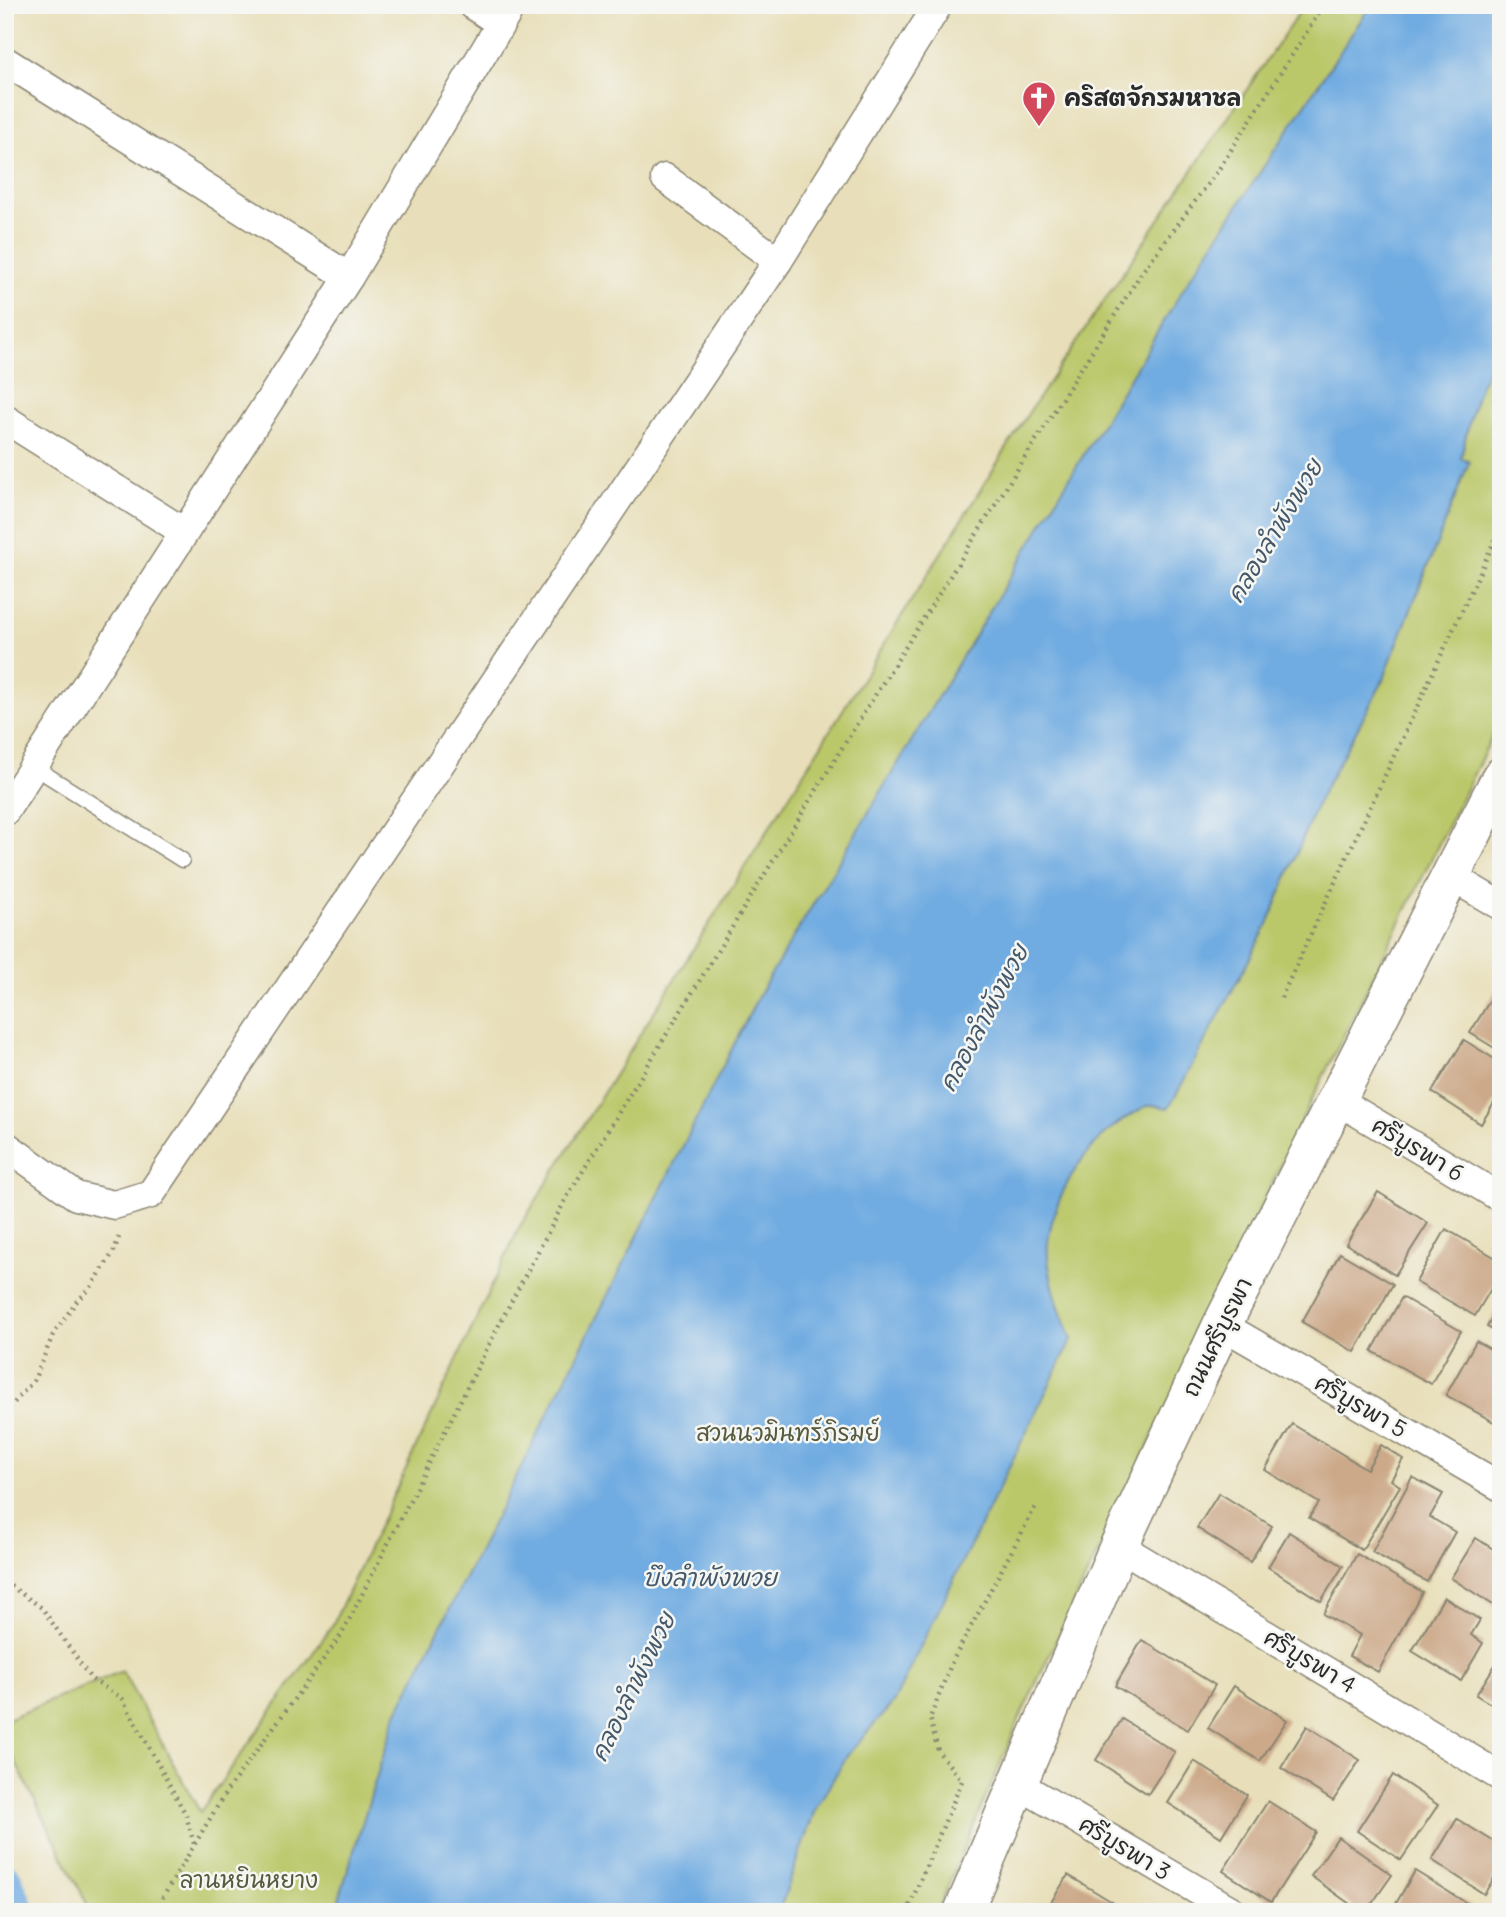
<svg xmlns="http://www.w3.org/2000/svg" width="1506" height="1917" viewBox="0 0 1506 1917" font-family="Delius,'Playpen Sans Thai',sans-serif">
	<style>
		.green { fill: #bbc86a; stroke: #737a4a; stroke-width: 2 }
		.water { fill: #70abe1; stroke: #4e6b86; stroke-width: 2 }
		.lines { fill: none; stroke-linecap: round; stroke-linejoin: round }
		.canal { stroke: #70abe1; stroke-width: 35 }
		.building { fill: #cca989 }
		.lane-casing { stroke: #8a8572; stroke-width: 17 }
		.street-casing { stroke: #8a8572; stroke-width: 31 }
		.secondary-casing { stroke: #8a8572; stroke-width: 41 }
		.path { stroke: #8a8572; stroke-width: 4.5; stroke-dasharray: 2 5; stroke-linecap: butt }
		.lane { stroke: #fff; stroke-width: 14 }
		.street { stroke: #fff; stroke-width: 28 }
		.secondary { stroke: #fff; stroke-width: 38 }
		.labels { text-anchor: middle; stroke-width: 5; stroke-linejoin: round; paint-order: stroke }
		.poi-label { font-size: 23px; font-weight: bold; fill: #2b2b2b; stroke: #f6f6f2; text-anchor: start }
		.street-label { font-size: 23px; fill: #2b2b2b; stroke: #f6f6f2 }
		.park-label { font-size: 23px; fill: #565a3e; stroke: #f6f6f2 }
		.water-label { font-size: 24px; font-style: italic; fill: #43586b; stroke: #f6f6f2 }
	</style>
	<rect width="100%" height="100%" fill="#f6f6f2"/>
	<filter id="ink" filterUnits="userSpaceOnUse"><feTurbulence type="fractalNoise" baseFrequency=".0143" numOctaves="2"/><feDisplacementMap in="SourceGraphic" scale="14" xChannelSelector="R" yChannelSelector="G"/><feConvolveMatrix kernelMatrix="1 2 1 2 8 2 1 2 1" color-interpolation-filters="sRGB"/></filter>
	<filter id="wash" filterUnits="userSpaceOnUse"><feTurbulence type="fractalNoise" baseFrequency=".00686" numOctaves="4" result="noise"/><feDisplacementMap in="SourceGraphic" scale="28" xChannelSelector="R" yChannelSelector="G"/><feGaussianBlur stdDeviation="1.57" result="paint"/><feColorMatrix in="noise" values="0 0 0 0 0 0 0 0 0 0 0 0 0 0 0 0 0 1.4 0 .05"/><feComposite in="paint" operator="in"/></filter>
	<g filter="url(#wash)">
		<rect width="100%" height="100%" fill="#e8dfba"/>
		<path class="green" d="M1304,5H1501V719L1310,1103L1022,1713L937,1912H91L5,1741V1720L122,1671L200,1812L332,1626L519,1228L1031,409Z"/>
		<path class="water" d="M1371,5H1501V342C1479,380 1470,415 1461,458L1469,462L1381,685L1318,801L1268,924L1169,1108C1162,1107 1153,1104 1147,1106C1143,1107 1137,1112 1133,1114C1090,1137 1058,1187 1049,1235C1043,1263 1059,1313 1072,1339L893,1703L848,1754L815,1810L781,1906V1912H335L395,1717L761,991L1188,281Z"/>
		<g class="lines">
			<path class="canal" d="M5,1881L18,1912"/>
		</g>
		<g id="blocks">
			<g class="building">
				<path d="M1501,982V1052L1470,1033Z"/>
				<path d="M1464,1040L1501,1063V1092L1481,1124L1432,1092Z"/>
				<path d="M1378,1192L1428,1223L1395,1275L1346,1244Z"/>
				<path d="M1446,1229L1501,1261V1272L1475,1316L1416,1282Z"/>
				<path d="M1340,1253L1393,1284L1355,1352L1302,1322Z"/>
				<path d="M1402,1297L1461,1331L1431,1384L1372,1351Z"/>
				<path d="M1501,1303V1335L1487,1327Z"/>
				<path d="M1476,1341L1501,1355V1426L1446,1395Z"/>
				<path d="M1292,1424L1367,1469L1381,1445L1403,1459L1391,1480L1400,1486L1362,1550L1309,1518L1319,1503L1265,1470Z"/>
				<path d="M1412,1477L1443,1494L1430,1517L1455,1532L1427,1582L1372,1552Z"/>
				<path d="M1219,1493L1272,1526L1250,1562L1197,1528Z"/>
				<path d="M1289,1532L1343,1566L1321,1601L1268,1567Z"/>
				<path d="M1476,1538L1501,1554V1610L1451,1578Z"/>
				<path d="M1357,1554L1422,1592L1378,1672L1349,1656L1360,1635L1323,1614Z"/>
				<path d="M1444,1597L1480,1620L1471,1635L1483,1643L1461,1681L1412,1651Z"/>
				<path d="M1142,1640L1215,1685L1188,1730L1115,1686Z"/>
				<path d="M1499,1659L1501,1660V1710L1476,1695Z"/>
				<path d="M1234,1686L1287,1720L1260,1761L1208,1728Z"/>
				<path d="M1122,1719L1175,1752L1148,1794L1096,1760Z"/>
				<path d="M1307,1726L1360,1760L1333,1801L1281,1768Z"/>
				<path d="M1194,1761L1247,1795L1221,1837L1168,1803Z"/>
				<path d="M1393,1775L1438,1805L1401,1860L1357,1831Z"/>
				<path d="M1268,1801L1316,1832L1271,1902L1223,1871Z"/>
				<path d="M1457,1819L1501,1846V1867L1484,1894L1432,1860Z"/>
				<path d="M1338,1837L1392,1875L1366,1912H1361L1311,1876Z"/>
				<path d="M1415,1871L1481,1912H1391Z"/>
				<path d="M1068,1875L1122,1908L1120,1912H1045Z"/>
			</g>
		</g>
	</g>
	<g filter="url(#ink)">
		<use href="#blocks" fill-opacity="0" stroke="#8a8572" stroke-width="2"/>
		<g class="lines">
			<g class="lane-casing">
				<path id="lane" d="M34,767L182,860"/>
			</g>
			<g class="street-casing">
				<g id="street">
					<path d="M473,5L500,23"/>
					<path d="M5,61L349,277"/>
					<path d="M665,178L778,261"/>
					<path d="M5,419L184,532"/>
					<path d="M5,811L349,277L512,5"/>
					<path d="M1452,877L1501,906"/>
					<path d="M1335,1099L1501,1198"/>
					<path d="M5,1145L76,1196L114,1205L151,1194L778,261L938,5"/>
					<path d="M1222,1325L1501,1487"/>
					<path d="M1119,1546L1501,1777"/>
					<path d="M1016,1783L1234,1912"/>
				</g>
			</g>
			<g class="secondary-casing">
				<path id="secondary" d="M963,1912L1119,1546L1222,1325L1501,777"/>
			</g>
			<g class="path">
				<path d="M1281,998L1501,527"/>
				<path d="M5,1413L34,1380L53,1335L76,1302L90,1289L114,1251L120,1234"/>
				<path d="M5,1582L42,1608L91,1679L122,1698L186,1815L194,1844"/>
				<path d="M160,1912L163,1897L226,1792L342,1634L502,1319L567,1197L850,735L1142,272L1217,172L1324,5"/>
				<path d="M907,1912L962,1781L938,1751L930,1718L952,1662L1037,1504"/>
			</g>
			<use href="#lane" class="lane"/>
			<use href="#street" class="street"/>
			<use href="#secondary" class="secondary"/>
		</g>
	</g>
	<defs>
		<g id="church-pin" transform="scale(1.75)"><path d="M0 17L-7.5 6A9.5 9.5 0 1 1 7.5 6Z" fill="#d1495b" stroke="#f6f6f2"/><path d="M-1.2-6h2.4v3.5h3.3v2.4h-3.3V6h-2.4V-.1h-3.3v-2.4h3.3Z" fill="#fff"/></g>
	</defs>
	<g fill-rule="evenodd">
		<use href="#church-pin" x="1039" y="98"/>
	</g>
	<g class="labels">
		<g class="poi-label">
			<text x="1064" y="106">คริสตจักรมหาชล</text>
		</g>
		<g class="street-label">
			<text transform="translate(1418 1149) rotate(31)" y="8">ศรีบูรพา 6</text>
			<text transform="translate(1217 1337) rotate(-64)" y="8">ถนนศรีบูรพา</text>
			<text transform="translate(1361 1406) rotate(30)" y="8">ศรีบูรพา 5</text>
			<text transform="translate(1310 1661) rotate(31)" y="8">ศรีบูรพา 4</text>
			<text transform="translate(1125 1848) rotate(31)" y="8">ศรีบูรพา 3</text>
		</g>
		<g class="park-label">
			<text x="788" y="1441">สวนนวมินทร์ภิรมย์</text>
			<text x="249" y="1888">ลานหยินหยาง</text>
		</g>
		<g class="water-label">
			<text transform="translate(1275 531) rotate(-59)" y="8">คลองลำพังพวย</text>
			<text transform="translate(984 1018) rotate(-62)" y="8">คลองลำพังพวย</text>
			<text x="710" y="1586">บึงลำพังพวย</text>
			<text transform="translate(633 1687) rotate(-64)" y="8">คลองลำพังพวย</text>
		</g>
	</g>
	<rect width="1506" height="1917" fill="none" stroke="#f6f6f2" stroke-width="28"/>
</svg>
